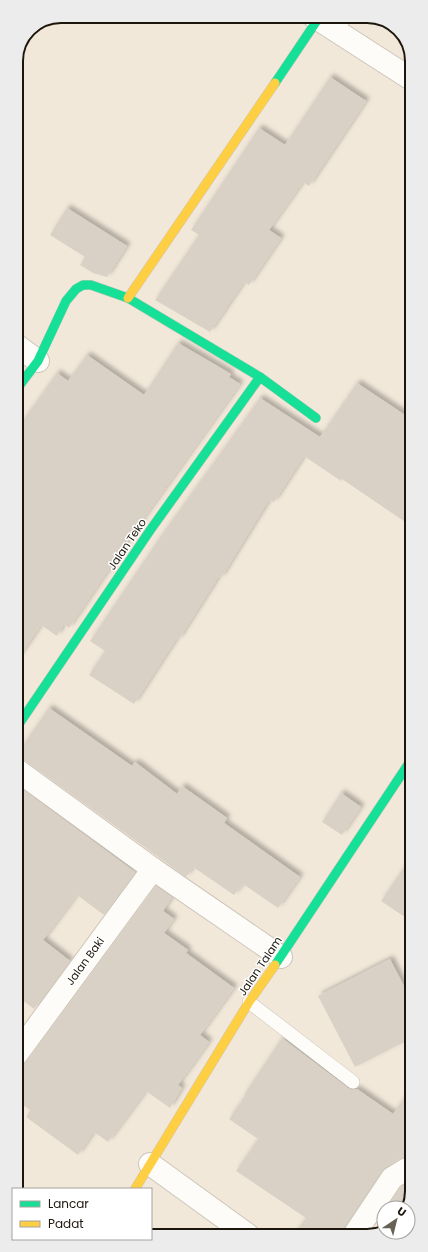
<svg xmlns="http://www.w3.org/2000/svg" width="428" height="1252" viewBox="0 0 428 1252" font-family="Poppins,sans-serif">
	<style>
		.building { fill: #dad1c6; filter: url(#shadow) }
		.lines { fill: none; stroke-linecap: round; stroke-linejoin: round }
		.lane-casing { stroke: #cdc5b9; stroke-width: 14 }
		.street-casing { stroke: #cdc5b9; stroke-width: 24 }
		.fast-casing { stroke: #cdc5b9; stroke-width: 10 }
		.slow-casing { stroke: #cdc5b9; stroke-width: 10 }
		.lane { stroke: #fdfcf9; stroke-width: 13 }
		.street { stroke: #fdfcf9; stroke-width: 22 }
		.fast { stroke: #16e098; stroke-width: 9 }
		.slow { stroke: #ffcf43; stroke-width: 9 }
		.labels { text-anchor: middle; stroke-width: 3; stroke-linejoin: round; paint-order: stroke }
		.street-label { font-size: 11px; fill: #1c160c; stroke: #fff }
		.rim { fill: none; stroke: #1c160c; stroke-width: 2 }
	</style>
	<defs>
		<filter id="shadow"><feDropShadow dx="3.5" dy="-3.5" stdDeviation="2" flood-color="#0004"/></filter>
	</defs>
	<rect width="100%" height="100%" fill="#f2e8da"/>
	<g class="building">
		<path d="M330,77L366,101L309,186L303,182L269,230L281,238L249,285L244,282L210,332L155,300L199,235L191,230L259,128L285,145Z"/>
		<path d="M67,208L127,246L107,277L93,273L80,265L85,257L50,235Z"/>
		<path d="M178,343L231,374L229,377L240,384L141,522L69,628L64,624L57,636L41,625L17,660V429L57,373L68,381L87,355L144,395Z"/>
		<path d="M357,383L411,419V526L342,479L341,481L304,456L274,502L269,500L221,578L219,576L179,639L177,638L134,704L89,675L105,651L90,641L161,536L260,398L320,437Z"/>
		<path d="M49,708L132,766L135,762L177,794L182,786L227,818L224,823L300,877L278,908L243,884L234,895L193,867L186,877L24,760L17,758V754Z"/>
		<path d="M17,785L135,872L104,915L77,895L43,940L70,961L34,1009L17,996Z"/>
		<path d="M341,793L361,807L342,835L322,822Z"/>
		<path d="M412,856V922L381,901Z"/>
		<path d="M156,886L172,897L163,911L174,919L164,933L188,950L186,953L234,988L200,1035L209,1042L178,1085L182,1088L170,1108L146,1091L108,1142L94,1132L78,1155L26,1117L30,1110L17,1101V1069L19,1066L22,1065L27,1061Z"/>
		<path d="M390,959L412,1002V1038L355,1067L318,996Z"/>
		<path d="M282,1038L348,1088L352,1090L357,1089L393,1114L412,1087V1157L398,1159L382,1171L344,1228L342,1235H294L306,1218L236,1171L258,1139L229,1119L245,1096L244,1095Z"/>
		<path d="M409,1182H412V1191L406,1208H387L401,1187Z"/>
	</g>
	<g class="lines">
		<g class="lane-casing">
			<g id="lane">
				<path d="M336,31L346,16"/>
				<path d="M249,1002L353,1082"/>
			</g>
		</g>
		<g class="street-casing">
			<g id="street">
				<path d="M313,16L411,79"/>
				<path d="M16,345L38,361"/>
				<path d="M17,770L153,869L281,957"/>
				<path d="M17,1054L153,869"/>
				<path d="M150,1164L248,1235"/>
				<path d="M354,1235L392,1178L405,1170L412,1169"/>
			</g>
		</g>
		<g class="fast-casing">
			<g id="fast">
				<path d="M275,83L318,19"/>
				<path d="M16,390L38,361L66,301L76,289L83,285H91L128,298L260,377L316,418"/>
				<path d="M17,727L151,529L260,377"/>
				<path d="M275,965L411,760"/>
			</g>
		</g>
		<g class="slow-casing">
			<g id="slow">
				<path d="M128,298L275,83"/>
				<path d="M135,1189L249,1002L275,965"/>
			</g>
		</g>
		<use href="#lane" class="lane"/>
		<use href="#street" class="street"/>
		<use href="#fast" class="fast"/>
		<use href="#slow" class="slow"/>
	</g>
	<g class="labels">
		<g class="street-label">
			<text transform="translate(127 544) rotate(-56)" y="4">Jalan Teko</text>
			<text transform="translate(85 961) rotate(-54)" y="4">Jalan Baki</text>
			<text transform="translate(260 966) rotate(-56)" y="4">Jalan Talam</text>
		</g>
	</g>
	<path d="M0 0H428V1252H0ZM61 23H367A38 38 0 0 1 405 61V1191A38 38 0 0 1 367 1229H61A38 38 0 0 1 23 1191V61A38 38 0 0 1 61 23Z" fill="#edecec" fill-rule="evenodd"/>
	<path class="rim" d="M61 23H367A38 38 0 0 1 405 61V1191A38 38 0 0 1 367 1229H61A38 38 0 0 1 23 1191V61A38 38 0 0 1 61 23Z"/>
	<rect x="12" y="1188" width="140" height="52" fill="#ffffff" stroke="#a4a29e"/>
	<rect x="20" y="1201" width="20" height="6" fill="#16e098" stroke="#a4a29e"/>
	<text x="48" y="1208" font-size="12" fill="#1c160c">Lancar</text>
	<rect x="20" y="1221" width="20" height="6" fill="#ffcf43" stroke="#a4a29e"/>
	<text x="48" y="1228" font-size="12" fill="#1c160c">Padat</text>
	<g transform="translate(396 1220) rotate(35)"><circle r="19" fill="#ffffff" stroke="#a4a29e"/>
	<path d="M0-3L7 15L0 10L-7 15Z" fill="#676054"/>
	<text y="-6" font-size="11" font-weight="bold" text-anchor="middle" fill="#1c160c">U</text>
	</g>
</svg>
